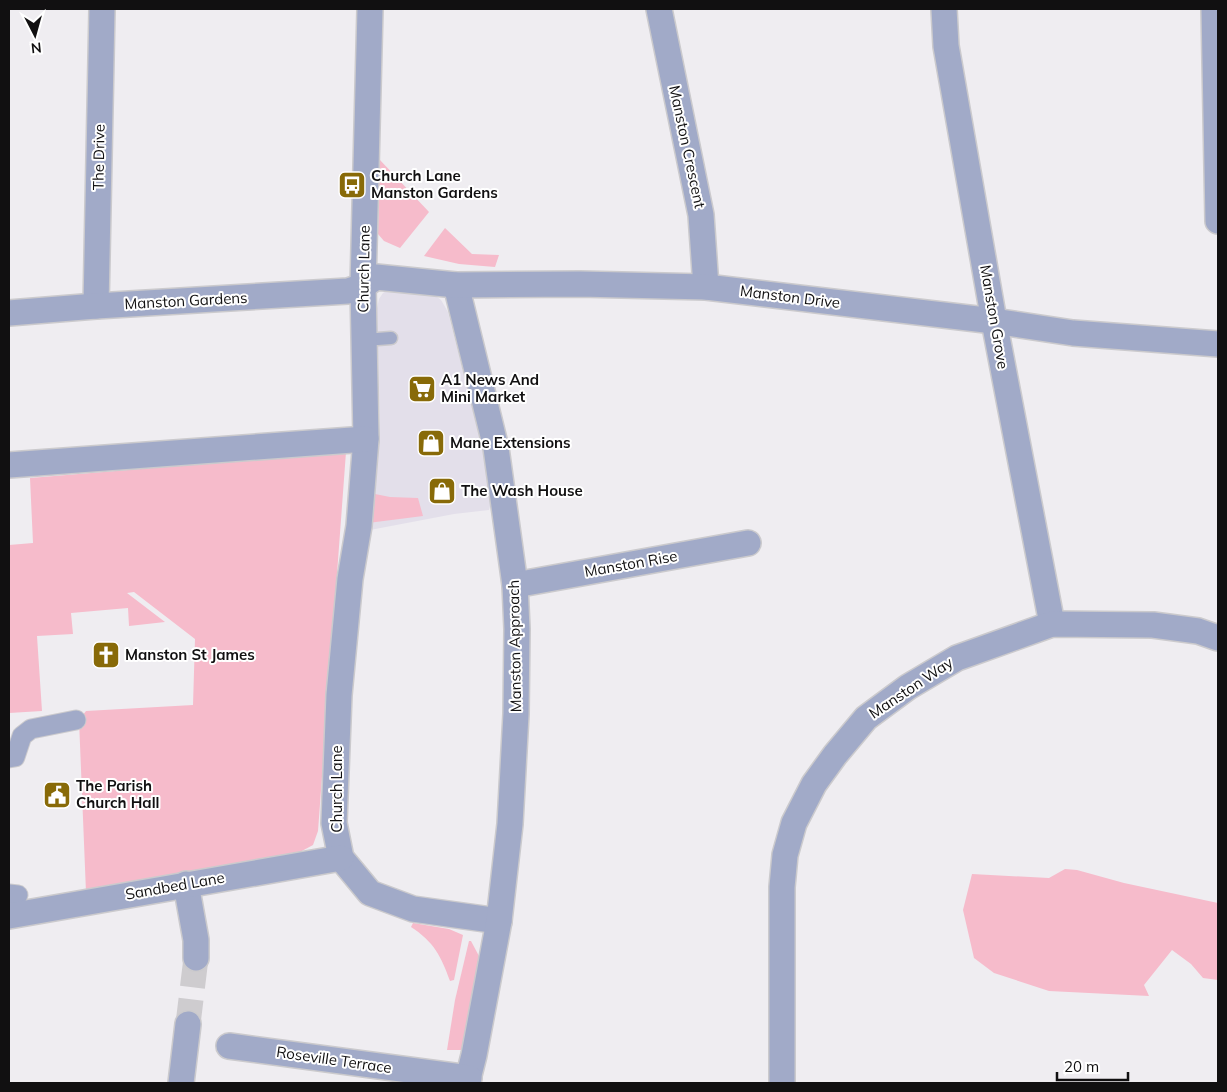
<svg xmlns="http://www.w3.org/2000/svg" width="1227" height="1092" viewBox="0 0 1227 1092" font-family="Mulish,sans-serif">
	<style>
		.built { fill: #e3dfea }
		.green { fill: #f6bbcb }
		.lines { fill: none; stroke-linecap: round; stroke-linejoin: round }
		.minor-tunnel { stroke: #cecccf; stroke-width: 25; stroke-dasharray: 25 12; stroke-linecap: butt }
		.service-casing { stroke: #cbcacd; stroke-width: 15 }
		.pedestrian-casing { stroke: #cbcacd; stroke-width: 21 }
		.minor-casing { stroke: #cbcacd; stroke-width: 28 }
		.service { stroke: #a1aac8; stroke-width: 12 }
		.pedestrian { stroke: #a1aac8; stroke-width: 19 }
		.minor { stroke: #a1aac8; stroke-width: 25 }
		.labels { text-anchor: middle; stroke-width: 4; stroke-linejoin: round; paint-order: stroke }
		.street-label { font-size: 15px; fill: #111011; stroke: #fff }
		.poi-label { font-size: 15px; font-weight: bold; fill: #111011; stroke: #fff; text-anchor: start }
	</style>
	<rect width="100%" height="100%" fill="#efedf1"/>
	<path class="built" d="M390,289L433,294L441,300L448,312L485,459L492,500L489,510L454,514L370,530L368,523L375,494L380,424L377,308L379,299L383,293Z"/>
	<g class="green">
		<path d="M380,160L429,212L400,248L384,241L378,234Z"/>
		<path d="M445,228L472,254L499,255L495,267L459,264L424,256Z"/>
		<path d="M346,452L318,831L313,845L300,852L86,892L79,720L86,711L193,705L195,639L134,592L127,593L165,622L129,626L128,608L71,613L73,634L37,636L42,711L9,713V545L33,543L30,478Z"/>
		<path d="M375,494L390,497L418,498L423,516L368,523Z"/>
		<path d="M1065,869L1077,870L1124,883L1218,903V980L1203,978L1191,964L1172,950L1144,985L1149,996L1049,991L994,973L974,958L963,910L972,874L1049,878Z"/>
		<path d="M413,923L449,929L463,935L454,980L450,981C441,956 434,942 411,927Z"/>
		<path d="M469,941H471L480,958L466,1050H447L455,1000Z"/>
	</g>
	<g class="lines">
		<path class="minor-tunnel" d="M188,1024L196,958"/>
		<g class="service-casing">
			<path id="service" d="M364,340L391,338"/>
		</g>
		<g class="pedestrian-casing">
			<g id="pedestrian">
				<path d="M9,758L15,757L22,736L31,729L76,720"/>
				<path d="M9,894L18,895"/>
			</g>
		</g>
		<g class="minor-casing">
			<g id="minor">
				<path d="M370,9L363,286L366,439L359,526L350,579L339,695L334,823L341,858L370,893L413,909L499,921"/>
				<path d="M659,9L701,215L706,287"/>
				<path d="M944,9L946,46L994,321L1052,624"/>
				<path d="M1214,9L1218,221"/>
				<path d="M456,285L496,448L515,585L517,629L516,714L510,824L499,921L474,1055L467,1083"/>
				<path d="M96,306L102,9"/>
				<path d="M9,313L96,306L348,291L363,286L376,277L456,285L580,284L706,287L994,321L1073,333L1218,344"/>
				<path d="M9,465L366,439"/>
				<path d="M515,585L748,543"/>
				<path d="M186,884L196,940V958"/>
				<path d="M9,916L341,858"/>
				<path d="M229,1046L469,1078"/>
				<path d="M181,1083L188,1024"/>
				<path d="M782,1083V887L785,855L794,823L814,784L835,755L866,718L908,687L957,658L1052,624L1153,625L1198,631L1218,638"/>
			</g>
		</g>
		<use href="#service" class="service"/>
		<use href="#pedestrian" class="pedestrian"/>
		<use href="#minor" class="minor"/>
	</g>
	<defs>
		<g id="bus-square" transform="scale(1.4375)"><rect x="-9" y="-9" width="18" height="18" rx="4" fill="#886a08" stroke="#fff"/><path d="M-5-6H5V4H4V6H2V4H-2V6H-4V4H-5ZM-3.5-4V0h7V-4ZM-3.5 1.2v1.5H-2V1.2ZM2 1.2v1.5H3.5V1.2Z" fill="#fff"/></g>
		<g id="supermarket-square" transform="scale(1.4375)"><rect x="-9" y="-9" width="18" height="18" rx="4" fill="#886a08" stroke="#fff"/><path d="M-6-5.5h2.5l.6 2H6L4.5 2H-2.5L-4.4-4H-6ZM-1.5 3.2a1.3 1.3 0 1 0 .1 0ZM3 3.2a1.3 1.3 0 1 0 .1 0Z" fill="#fff"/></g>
		<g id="shop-square" transform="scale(1.4375)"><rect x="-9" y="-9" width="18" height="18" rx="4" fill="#886a08" stroke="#fff"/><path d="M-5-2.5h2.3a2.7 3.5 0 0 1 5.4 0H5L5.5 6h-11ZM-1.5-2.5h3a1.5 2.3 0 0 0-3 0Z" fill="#fff"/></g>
		<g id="church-square" transform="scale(1.4375)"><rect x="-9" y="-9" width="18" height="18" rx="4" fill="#886a08" stroke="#fff"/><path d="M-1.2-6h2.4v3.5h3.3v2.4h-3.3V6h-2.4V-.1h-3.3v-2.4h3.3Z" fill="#fff"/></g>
		<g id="civic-square" transform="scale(1.4375)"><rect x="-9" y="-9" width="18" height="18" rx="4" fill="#886a08" stroke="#fff"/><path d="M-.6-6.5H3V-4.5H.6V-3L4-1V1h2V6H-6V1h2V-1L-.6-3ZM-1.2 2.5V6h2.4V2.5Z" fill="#fff"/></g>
	</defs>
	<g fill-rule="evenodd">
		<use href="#bus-square" x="352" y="185"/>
		<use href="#supermarket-square" x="422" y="389"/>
		<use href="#shop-square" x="431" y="443"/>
		<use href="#shop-square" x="442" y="491"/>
		<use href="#church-square" x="106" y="655"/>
		<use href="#civic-square" x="57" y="795"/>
	</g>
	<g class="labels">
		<g class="street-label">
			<text transform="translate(687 147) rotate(78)" y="5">Manston Crescent</text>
			<text transform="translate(99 157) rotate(-89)" y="5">The Drive</text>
			<text transform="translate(364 269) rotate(-89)" y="5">Church Lane</text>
			<text transform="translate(790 297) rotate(7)" y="5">Manston Drive</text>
			<text transform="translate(186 301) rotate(-3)" y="5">Manston Gardens</text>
			<text transform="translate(994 317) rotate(80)" y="5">Manston Grove</text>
			<text transform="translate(631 564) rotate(-10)" y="5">Manston Rise</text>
			<text transform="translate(515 646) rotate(-91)" y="5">Manston Approach</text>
			<text transform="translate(911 688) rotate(-34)" y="5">Manston Way</text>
			<text transform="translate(337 789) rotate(-90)" y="5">Church Lane</text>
			<text transform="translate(175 886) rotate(-10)" y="5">Sandbed Lane</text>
			<text transform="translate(334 1060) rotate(8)" y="5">Roseville Terrace</text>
		</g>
		<g class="poi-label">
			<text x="371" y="181">Church Lane<tspan x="371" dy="17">Manston Gardens</tspan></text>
			<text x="441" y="385">A1 News And<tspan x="441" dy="17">Mini Market</tspan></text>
			<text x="450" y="448">Mane Extensions</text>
			<text x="461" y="496">The Wash House</text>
			<text x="125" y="660">Manston St James</text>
			<text x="76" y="791">The Parish<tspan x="76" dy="17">Church Hall</tspan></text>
		</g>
	</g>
	<rect width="1227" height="1092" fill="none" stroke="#111011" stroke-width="20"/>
	<g transform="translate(35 35) rotate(174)" stroke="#ffffff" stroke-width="4" paint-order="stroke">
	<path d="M0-4L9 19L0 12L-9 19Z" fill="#111011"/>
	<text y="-8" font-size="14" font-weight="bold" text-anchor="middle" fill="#111011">N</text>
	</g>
	<path d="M1057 1072v8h71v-8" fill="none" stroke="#111011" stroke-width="2.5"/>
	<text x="1064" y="1072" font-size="15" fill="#111011" stroke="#ffffff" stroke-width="4" paint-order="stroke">20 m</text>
</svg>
